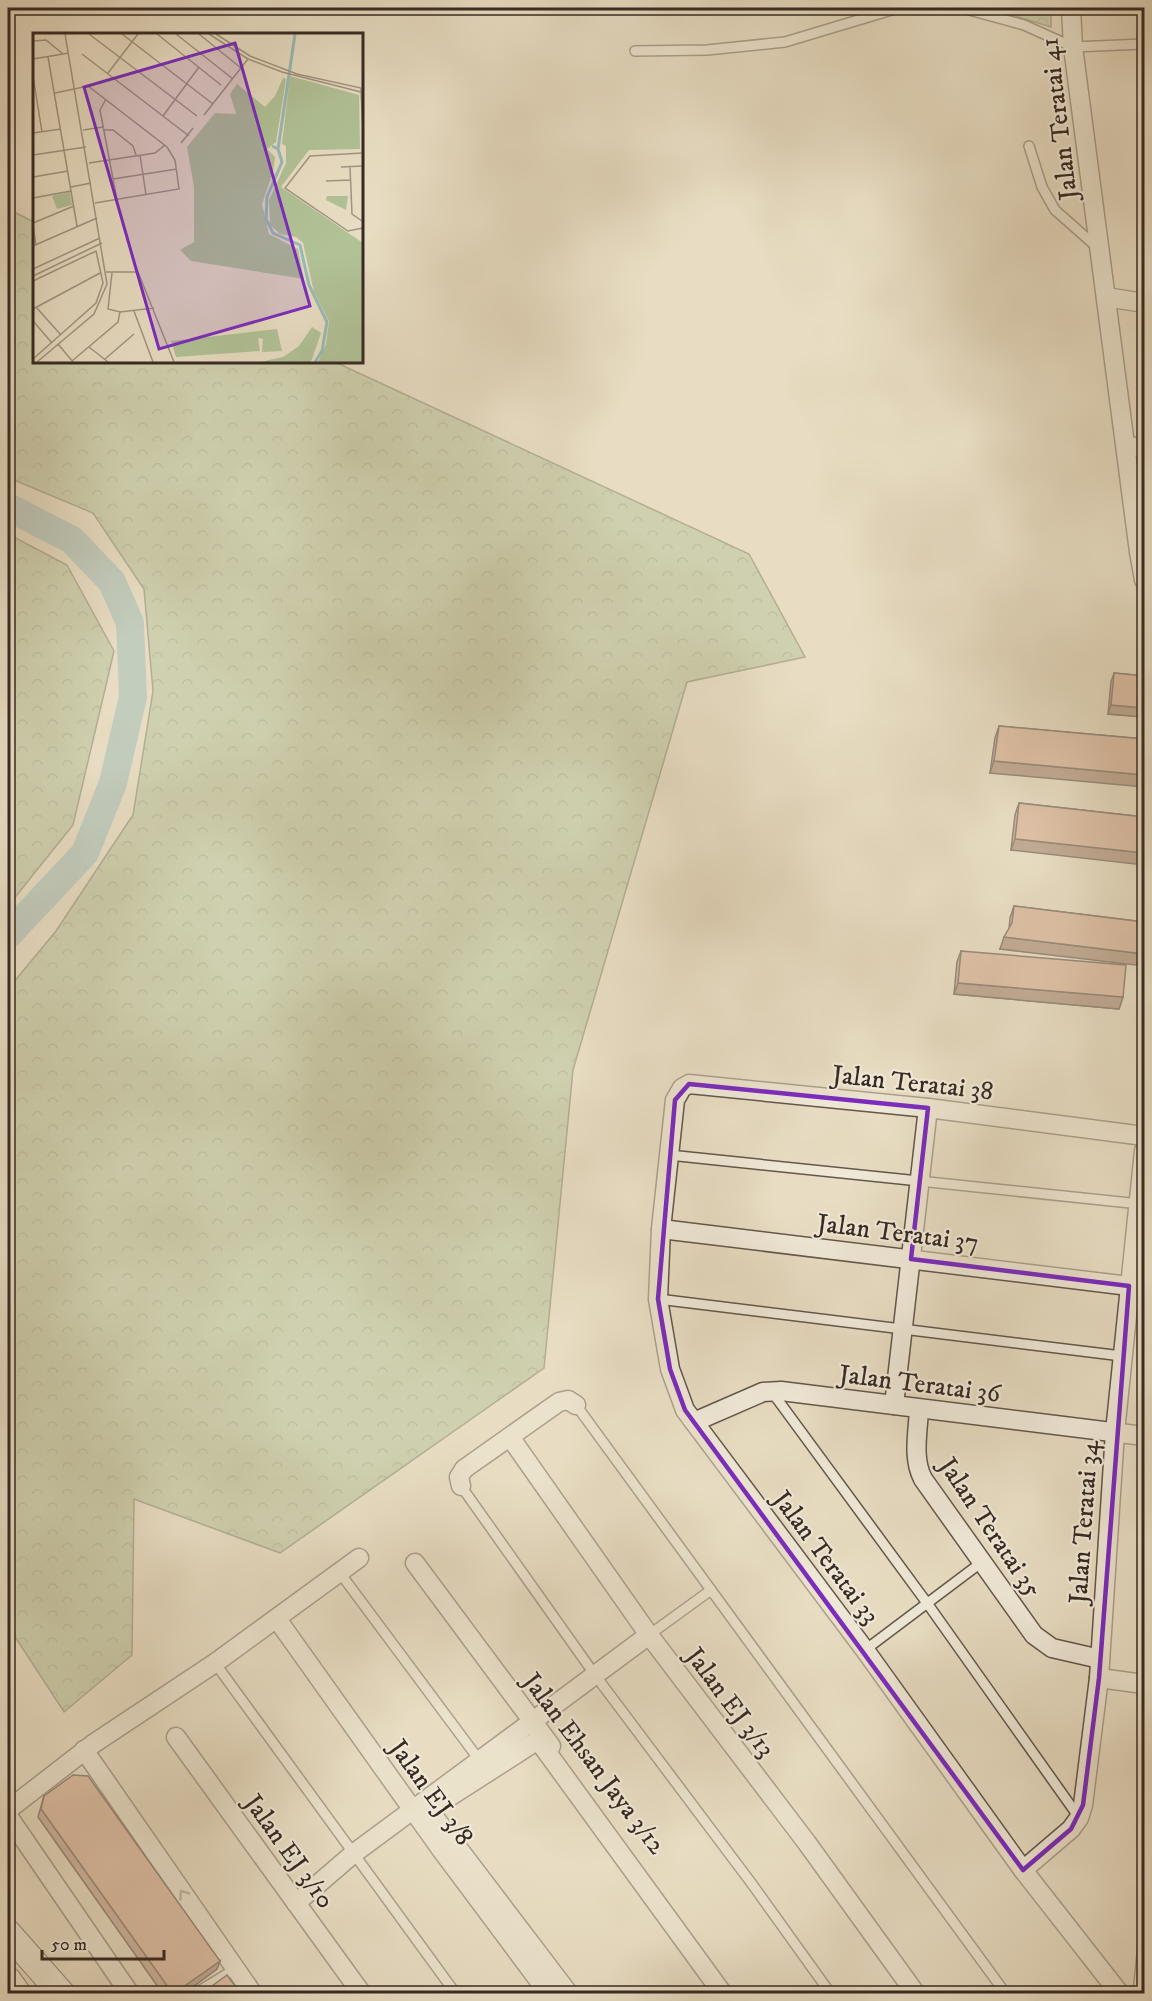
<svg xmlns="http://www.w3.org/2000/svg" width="1152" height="2001" viewBox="0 0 1152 2001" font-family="'IM FELL DW Pica',serif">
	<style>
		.forest { fill: url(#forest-crowns); stroke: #74765e; stroke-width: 1.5 }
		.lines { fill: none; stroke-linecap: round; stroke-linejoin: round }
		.river { stroke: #98bbb8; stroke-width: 28 }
		.lane-casing { stroke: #63574c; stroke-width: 12 }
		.street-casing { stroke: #63574c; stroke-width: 21 }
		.secondary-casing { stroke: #372a24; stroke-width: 28 }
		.lane { stroke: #f0e9d8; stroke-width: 9 }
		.street { stroke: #f0e9d8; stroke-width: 18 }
		.secondary { stroke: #f0e9d8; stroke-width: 26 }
		.wall { fill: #b88b75; stroke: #372a24; stroke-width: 1.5 }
		.shaded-wall { fill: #96715f; stroke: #372a24; stroke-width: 1.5 }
		.building { fill: #d6a288; stroke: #372a24; stroke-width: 1.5 }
		.oneway { stroke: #948a7e }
		.marked { fill: none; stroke: #7b2cbf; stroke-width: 4.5; stroke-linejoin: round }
		.labels { text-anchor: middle; stroke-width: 4.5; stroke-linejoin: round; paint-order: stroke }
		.street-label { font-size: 26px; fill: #372a24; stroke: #f0e9d8 }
		.inset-river { fill: none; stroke: #98bbb8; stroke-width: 3 }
		.inset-road { fill: none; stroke: #a19583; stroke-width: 1.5 }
		.view { fill: #7b2cbf; fill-opacity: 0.15; stroke: #7b2cbf; stroke-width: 3 }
		.inset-edge { fill: none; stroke: #372a24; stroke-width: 3 }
	</style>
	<defs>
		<pattern id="forest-crowns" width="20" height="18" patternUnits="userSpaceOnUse" patternTransform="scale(1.5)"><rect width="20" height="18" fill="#b1c297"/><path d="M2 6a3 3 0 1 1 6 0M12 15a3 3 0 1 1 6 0" fill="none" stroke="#919e7b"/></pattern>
	</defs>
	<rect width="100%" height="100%" fill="#e8ddc3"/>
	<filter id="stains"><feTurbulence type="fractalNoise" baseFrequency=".00333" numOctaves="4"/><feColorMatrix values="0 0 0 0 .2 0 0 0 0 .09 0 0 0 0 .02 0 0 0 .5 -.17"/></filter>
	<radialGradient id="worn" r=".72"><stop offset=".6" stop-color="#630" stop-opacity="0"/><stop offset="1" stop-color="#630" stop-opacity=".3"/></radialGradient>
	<g class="forest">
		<path d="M989,8H1051V27L996,10Z"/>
		<path d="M8,209L34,222V362H335L749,554L805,657L687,682L573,1070L544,1368L280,1553L134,1499L132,1655L64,1712L8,1626V989L56,931L133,815L153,691L144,589L93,513L9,478L8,476Z"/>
		<path d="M8,534L67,565L114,651L73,825L8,906Z"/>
	</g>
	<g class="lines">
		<path class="river" d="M8,507L72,540L112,582L130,623L133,697L113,783L85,853L8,935"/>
		<g class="lane-casing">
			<g id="lane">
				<path d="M962,8L1024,25L1073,47L1144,44"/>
				<path d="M635,51L707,50L785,42L895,9L909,8"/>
				<path d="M1029,146L1042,187L1055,210L1098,248"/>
				<path d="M669,1155L1140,1204"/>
				<path d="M658,1299L1122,1356"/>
				<path d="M772,1392L927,1603L1078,1816"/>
				<path d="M576,1405L1006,1994"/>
				<path d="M461,1486L595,1675L752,1884L831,1994"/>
				<path d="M340,1573L480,1761"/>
				<path d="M649,1635L711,1590"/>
				<path d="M865,1650L982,1562"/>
				<path d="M215,1663L456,1994"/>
				<path d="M194,1994L235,1969"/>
				<path d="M1138,1994L1144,1935"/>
			</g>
		</g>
		<g class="street-casing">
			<g id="street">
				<path d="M1071,8L1073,47L1139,552L1144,580"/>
				<path d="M1106,297L1144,303"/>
				<path d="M1126,446L1144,448"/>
				<path d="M661,1229L1129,1286"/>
				<path d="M894,1405L928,1108"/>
				<path d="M919,1409C918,1433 912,1458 923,1479L1034,1635L1052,1648L1100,1659"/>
				<path d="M694,1422L763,1392L781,1391L1144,1436"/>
				<path d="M510,1437L649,1635L807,1843L916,1994"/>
				<path d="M461,1486L459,1477L464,1469L559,1402L568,1400L576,1405"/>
				<path d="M415,1563L551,1746"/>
				<path d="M277,1619L440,1848L549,1994"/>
				<path d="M1099,1678L1144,1684"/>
				<path d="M176,1737L362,1994"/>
				<path d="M84,1750L253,1994"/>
				<path d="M8,1810L93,1744L215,1663L359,1558"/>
				<path d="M8,1816L130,1994"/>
				<path d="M1023,1870L1071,1829L1079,1818L1083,1805L1099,1678L1115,1432L1144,1151"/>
				<path d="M296,1903L353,1854L649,1635"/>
				<path d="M569,1994L429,1810L538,1740L723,1994"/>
				<path d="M1120,1994L1023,1870L865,1650L685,1410L670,1369L658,1299L661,1229L675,1100L682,1088L689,1084L928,1108L1144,1136"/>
			</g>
		</g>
		<g class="secondary-casing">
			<g id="secondary">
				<path d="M8,1933L62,1994"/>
				<path d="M8,1980L18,1994"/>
			</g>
		</g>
		<use href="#lane" class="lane"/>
		<use href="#street" class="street"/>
		<use href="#secondary" class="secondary"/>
	</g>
	<g class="wall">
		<path d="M1114,673L1144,676V717L1108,714L1111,682Z"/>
		<path d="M999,726L1144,739L990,773L995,738Z"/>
		<path d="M1019,803L1144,817L1011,850L1015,815Z"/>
		<path d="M1014,906L1144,922L1000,949L1009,929L1010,918Z"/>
		<path d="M961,951L1123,997L1119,1009L954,994L957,962Z"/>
		<path d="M44,1796L220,1961L217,1969L183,1994H163L38,1817Z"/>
	</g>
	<g class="shaded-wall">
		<path d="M1111,705L1144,708V717L1108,714Z"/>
		<path d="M994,761L1144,775V787L990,773Z"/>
		<path d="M1015,839L1144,853V865L1011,850Z"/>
		<path d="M1004,937L1144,954V966L1000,949Z"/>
		<path d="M958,983L1123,997L1119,1009L954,994Z"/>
		<path d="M220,1961L217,1969L183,1994H173Z"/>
	</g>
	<g class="building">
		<path d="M1114,673L1144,676V708L1111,705Z"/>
		<path d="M999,726L1144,739V775L994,761Z"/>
		<path d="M1019,803L1144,817V853L1015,839Z"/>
		<path d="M1014,906L1144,922V954L1004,937L1012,923Z"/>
		<path d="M961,951L1126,965L1123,997L958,983Z"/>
		<path d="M73,1775L88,1776L220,1961L173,1994L41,1809L44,1796Z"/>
		<path d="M227,1975L241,1994H201Z"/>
	</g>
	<defs><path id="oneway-chevron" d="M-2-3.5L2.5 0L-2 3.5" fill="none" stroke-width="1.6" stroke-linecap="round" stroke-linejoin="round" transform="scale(1.5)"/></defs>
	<use class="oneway" href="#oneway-chevron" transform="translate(183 1894) rotate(-125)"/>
	<path d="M0 0H1152V2001H0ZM689,1084L928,1108L911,1259L1129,1286L1099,1678L1083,1805L1071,1829L1023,1870L685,1410L670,1369L658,1299L675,1100Z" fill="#e8ddc3" fill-opacity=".55" fill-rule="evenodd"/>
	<path class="marked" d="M689,1084L928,1108L911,1259L1129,1286L1099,1678L1083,1805L1071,1829L1023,1870L685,1410L670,1369L658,1299L675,1100Z"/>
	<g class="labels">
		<g class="street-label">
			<text transform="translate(1058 119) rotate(-97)" y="9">Jalan Teratai 41</text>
			<text transform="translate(913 1082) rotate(6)" y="9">Jalan Teratai 38</text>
			<text transform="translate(898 1232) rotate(7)" y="9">Jalan Teratai 37</text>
			<text transform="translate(920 1383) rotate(7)" y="9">Jalan Teratai 36</text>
			<text transform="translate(1083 1522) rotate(-86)" y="9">Jalan Teratai 34</text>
			<text transform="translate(991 1527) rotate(56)" y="9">Jalan Teratai 35</text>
			<text transform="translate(827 1557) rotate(53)" y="9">Jalan Teratai 33</text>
			<text transform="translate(731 1702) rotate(53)" y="9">Jalan EJ 3/13</text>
			<text transform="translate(595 1763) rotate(53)" y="9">Jalan Ehsan Jaya 3/12</text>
			<text transform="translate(432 1792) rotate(54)" y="9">Jalan EJ 3/8</text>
			<text transform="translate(290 1851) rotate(54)" y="9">Jalan EJ 3/10</text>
		</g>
	</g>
	<g transform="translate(33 33)">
		<rect width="330" height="330" fill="#e8ddc3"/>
		<path d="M37,159L39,172L24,176L19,163ZM294,163H315L313,177L293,167Z" fill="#b1c297"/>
		<path d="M257,43L326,62L327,116L276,117L248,154L330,210V329H285L293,311L296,288L281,259L270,210L263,204L247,201L237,192L236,167L253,130V113L249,111ZM250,45L253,46L243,109L234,116L242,124L240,139L229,171L236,201L265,216L271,246L158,228L147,217L161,209V154L154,114L182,80L203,81L197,61L204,51L232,74L242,63ZM279,294L288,300L278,329H227L250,324L266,313ZM244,296L249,318L229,319L230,306L225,305L227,318L143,324L138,308Z" fill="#b1c297"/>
		<path class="inset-river" d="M239,113L245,116L249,129L234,164L233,186L240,200L267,212L276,252L294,289L289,318L282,329M245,116L262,1"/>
		<path class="inset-road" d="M56,1L164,83M89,1L180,71M124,1L188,52M143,1L200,46M166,1L208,35M176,1L215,26L249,39L328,59V55L264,41L217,23L183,1M0,8L13,7L30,21M49,21L156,103M15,24L44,193M0,26L36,20M75,40L105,1M0,43L9,99M328,59L330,98M22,60L55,53L134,114L142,127L146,156L62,170M73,66L67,77L84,167M171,82L215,26M130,83L166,34M50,97L70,94M70,97H80L100,113L103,122M0,100L28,96M148,110L160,95M330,120L277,123L252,155L315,198L330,195M0,122L53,114M107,122L113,162M56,130L122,120L132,112M308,134L330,133M317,134L319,181L329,188M0,144L35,138M80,146L144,136M293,148L318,147M38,154L58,150M0,165L38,158M0,190L41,173M0,194L3,212M0,213L64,185M0,236L67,205M73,239H105L141,329M79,240L75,276L87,279L121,275M0,243L69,210M0,248L63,218L70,250L63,270L0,326M3,274L28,302M0,276L67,240M101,278L120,329M0,288L19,310M25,311L40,329M56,314L75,329M72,326L101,301M39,328L85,289L87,279M4,329L61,281L74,251L32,1"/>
		<path class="view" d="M202,10L277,273L126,316L51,54Z"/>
		<rect width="330" height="330" class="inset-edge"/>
	</g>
	<rect width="1152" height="2001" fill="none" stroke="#e8ddc3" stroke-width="30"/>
	<rect x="9" y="9" width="1134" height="1983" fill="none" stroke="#372a24" stroke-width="3"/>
	<rect x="15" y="15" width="1122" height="1971" fill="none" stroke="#372a24" stroke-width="1.5"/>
	<path d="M42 1950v9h122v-9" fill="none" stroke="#372a24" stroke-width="3"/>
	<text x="51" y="1950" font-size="18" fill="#372a24" stroke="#f0e9d8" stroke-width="4.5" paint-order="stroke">50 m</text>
	<rect width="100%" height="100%" filter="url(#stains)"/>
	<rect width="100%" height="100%" fill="url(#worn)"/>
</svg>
